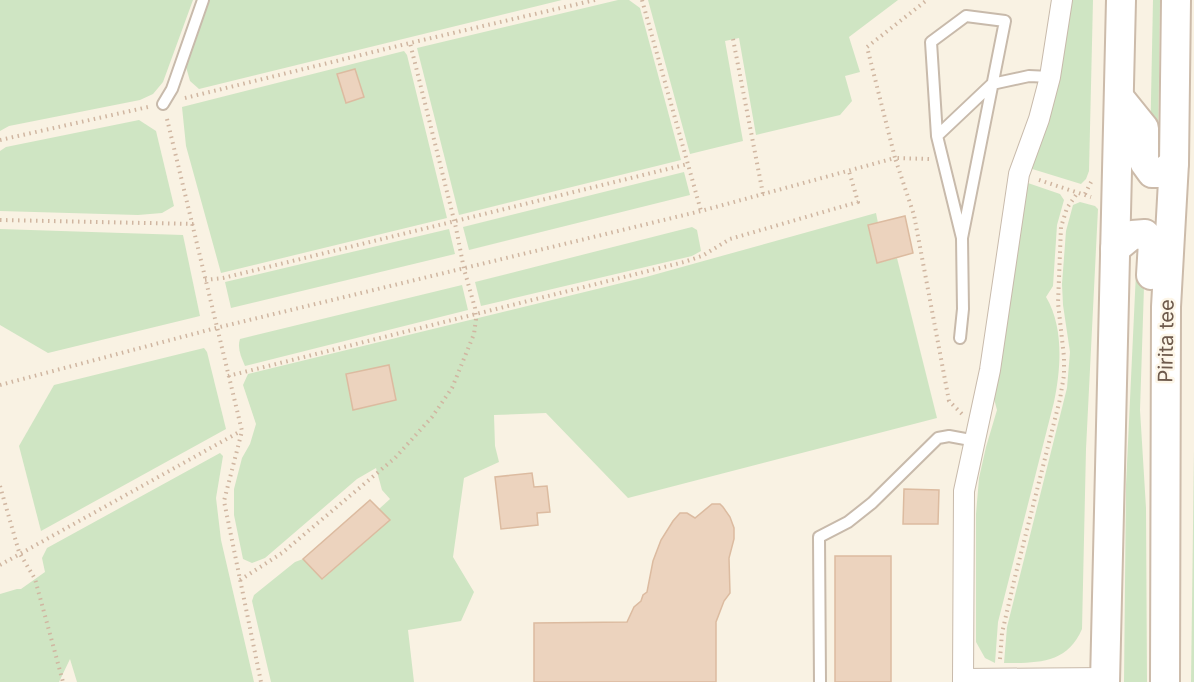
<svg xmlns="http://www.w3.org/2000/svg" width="1194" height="682" viewBox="0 0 1194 682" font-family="Inter,sans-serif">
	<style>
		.green { fill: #cfe5c3; fill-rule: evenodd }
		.building { fill: #ecd3be; stroke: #dcbba0; stroke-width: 1.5 }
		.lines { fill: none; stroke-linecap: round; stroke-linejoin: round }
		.lane-casing { stroke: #c8baab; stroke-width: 14 }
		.street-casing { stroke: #c8baab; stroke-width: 22 }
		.secondary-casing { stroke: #cba; stroke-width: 32 }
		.path { stroke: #d0b6a1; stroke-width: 4; stroke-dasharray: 1.5 4.5; stroke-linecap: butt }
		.lane { stroke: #fff; stroke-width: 10 }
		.street { stroke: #fff; stroke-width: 20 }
		.secondary { stroke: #fff; stroke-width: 28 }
		.labels { text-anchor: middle; stroke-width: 5; stroke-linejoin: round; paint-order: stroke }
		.street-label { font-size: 20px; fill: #6e5a4c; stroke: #fdf6e8 }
	</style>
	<rect width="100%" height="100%" fill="#f9f2e3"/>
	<g class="green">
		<path d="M0,0H193L163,82L153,94L140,100L9,126L0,131Z"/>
		<path d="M208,0H562L199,89L190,81L186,67Z"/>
		<path d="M618,0H629L640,8L681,160L459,215L417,48Z"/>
		<path d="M898,0L849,37L860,72L845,76L852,101L840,115L756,135L739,38L725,41L743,141L690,154L648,0Z"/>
		<path d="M1068,0H1093L1089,171L1086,179L1081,184L1029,168Z"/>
		<path d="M1153,0H1160L1158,151L1150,149Z"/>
		<path d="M404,51L407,55L447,218L221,273L186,146L182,107ZM355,69L364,97L346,103L337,75Z"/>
		<path d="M139,120L156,131L174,206L162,213L138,215L0,211V151L6,147Z"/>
		<path d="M684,172L690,195L469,250L463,227Z"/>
		<path d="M1025,182L1060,194L1064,200L1057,225L1053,286L1046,297C1064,327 1061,369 1054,402L998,622L995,663L985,658L976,642V514L979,478L986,447L997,410L993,395Z"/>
		<path d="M1080,202L1095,206L1098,209L1086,449L1082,629C1067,664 1037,663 1004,663L1007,627L1067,388L1070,352L1063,305L1062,284L1066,231L1073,205Z"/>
		<path d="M876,213L878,223L868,225L877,263L897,258L937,418L628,498L546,413L494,415L495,446L499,462L464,478L453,557L474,592L461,621L408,630L414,682H271L252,601L254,595L295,562L303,559L323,579L389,520L379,509L390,499L382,490L376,468L357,479L265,558L252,563L243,559L234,515V489L242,458L250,444L256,424L243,385L248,374L646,277Z"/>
		<path d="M692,227L697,230L701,251L692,256L481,306L475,282Z"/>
		<path d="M0,229L183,235L200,316L48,353L0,325Z"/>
		<path d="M449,229L455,254L231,308L225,282Z"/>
		<path d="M1139,248L1145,256L1140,410L1146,508L1147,682H1124L1126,485L1137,251Z"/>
		<path d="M462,285L468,310L245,366C241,357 237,348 240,339Z"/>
		<path d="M204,348L207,352L226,429L41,531L19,446L54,385Z"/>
		<path d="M1194,450V682H1191Z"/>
		<path d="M220,453L223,456L216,498L221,540L254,682H77L70,659L59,682H0V594L17,589H21L45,572L42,558L47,548Z"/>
	</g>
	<g class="building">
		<path d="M355,69L364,97L346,103L337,74Z"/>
		<path d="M905,216L913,253L877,263L868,225Z"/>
		<path d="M389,365L396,400L353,410L346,374Z"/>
		<path d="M532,473L534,487L547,486L550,512L537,513L538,525L501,529L495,477Z"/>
		<path d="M904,489L939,490L938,524H903Z"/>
		<path d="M370,500L390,520L322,579L303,559Z"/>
		<path d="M712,504H720L723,507L730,517L734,528V539L729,558L730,593L724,601L716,622V682H534V623L627,622L634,607L641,601L643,595L647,592L653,561L661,540L673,521L680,513H687L695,518Z"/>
		<rect x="835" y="556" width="56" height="126"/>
	</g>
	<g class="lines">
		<g class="lane-casing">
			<g id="lane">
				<path d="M163,104L172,89L203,0"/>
				<path d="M937,136L962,238L1005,21L966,16L931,42L937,136L992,84L1029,76L1050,77"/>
				<path d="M960,338L963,309L962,238"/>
				<path d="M820,682L819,537L848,522L872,503L938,438L949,436L976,441"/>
			</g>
		</g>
		<g class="street-casing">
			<g id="street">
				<path d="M963,679L1105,678"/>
				<path d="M963,682L964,491L990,370L1019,174L1039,119L1050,77L1062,0"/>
			</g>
		</g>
		<g class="secondary-casing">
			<g id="secondary">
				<path d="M1119,97L1144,128V162L1152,173H1162L1174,163"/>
				<path d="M1115,249L1132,235L1145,234L1153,242L1151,275"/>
				<path d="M1105,682L1121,0"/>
				<path d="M1165,682L1166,307L1174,163L1176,0"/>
			</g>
		</g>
		<g class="path">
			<path d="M642,0L701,211"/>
			<path d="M733,39L763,194"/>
			<path d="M185,98L410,43L595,0"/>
			<path d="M167,119L242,431L224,501L261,682"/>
			<path d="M0,140L148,107"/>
			<path d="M929,159L895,158L914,215L949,401L962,414"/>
			<path d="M1039,180L1091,197"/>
			<path d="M1085,194L1091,182"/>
			<path d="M0,220L194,224"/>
			<path d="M205,280L223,278L688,164"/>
			<path d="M228,376L684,262L702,256L730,239L858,202L849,171"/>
			<path d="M0,385L216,328L701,211L895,158L867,47L927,0"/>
			<path d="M0,486L19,552L35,579L63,682"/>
			<path d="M0,565L241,431"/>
			<path d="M240,580L282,553L395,458L432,417L452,388L474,334L476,319L475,308L464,269L456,228L410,43"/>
			<path d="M1000,659L1002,633L1015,577L1060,399L1064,375V357L1058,303L1061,227L1067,208L1078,192"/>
		</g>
		<use href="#lane" class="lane"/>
		<use href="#street" class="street"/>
		<use href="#secondary" class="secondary"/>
	</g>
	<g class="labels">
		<g class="street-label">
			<text transform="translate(1166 341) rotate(-89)" y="7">Pirita tee</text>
		</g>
	</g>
</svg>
